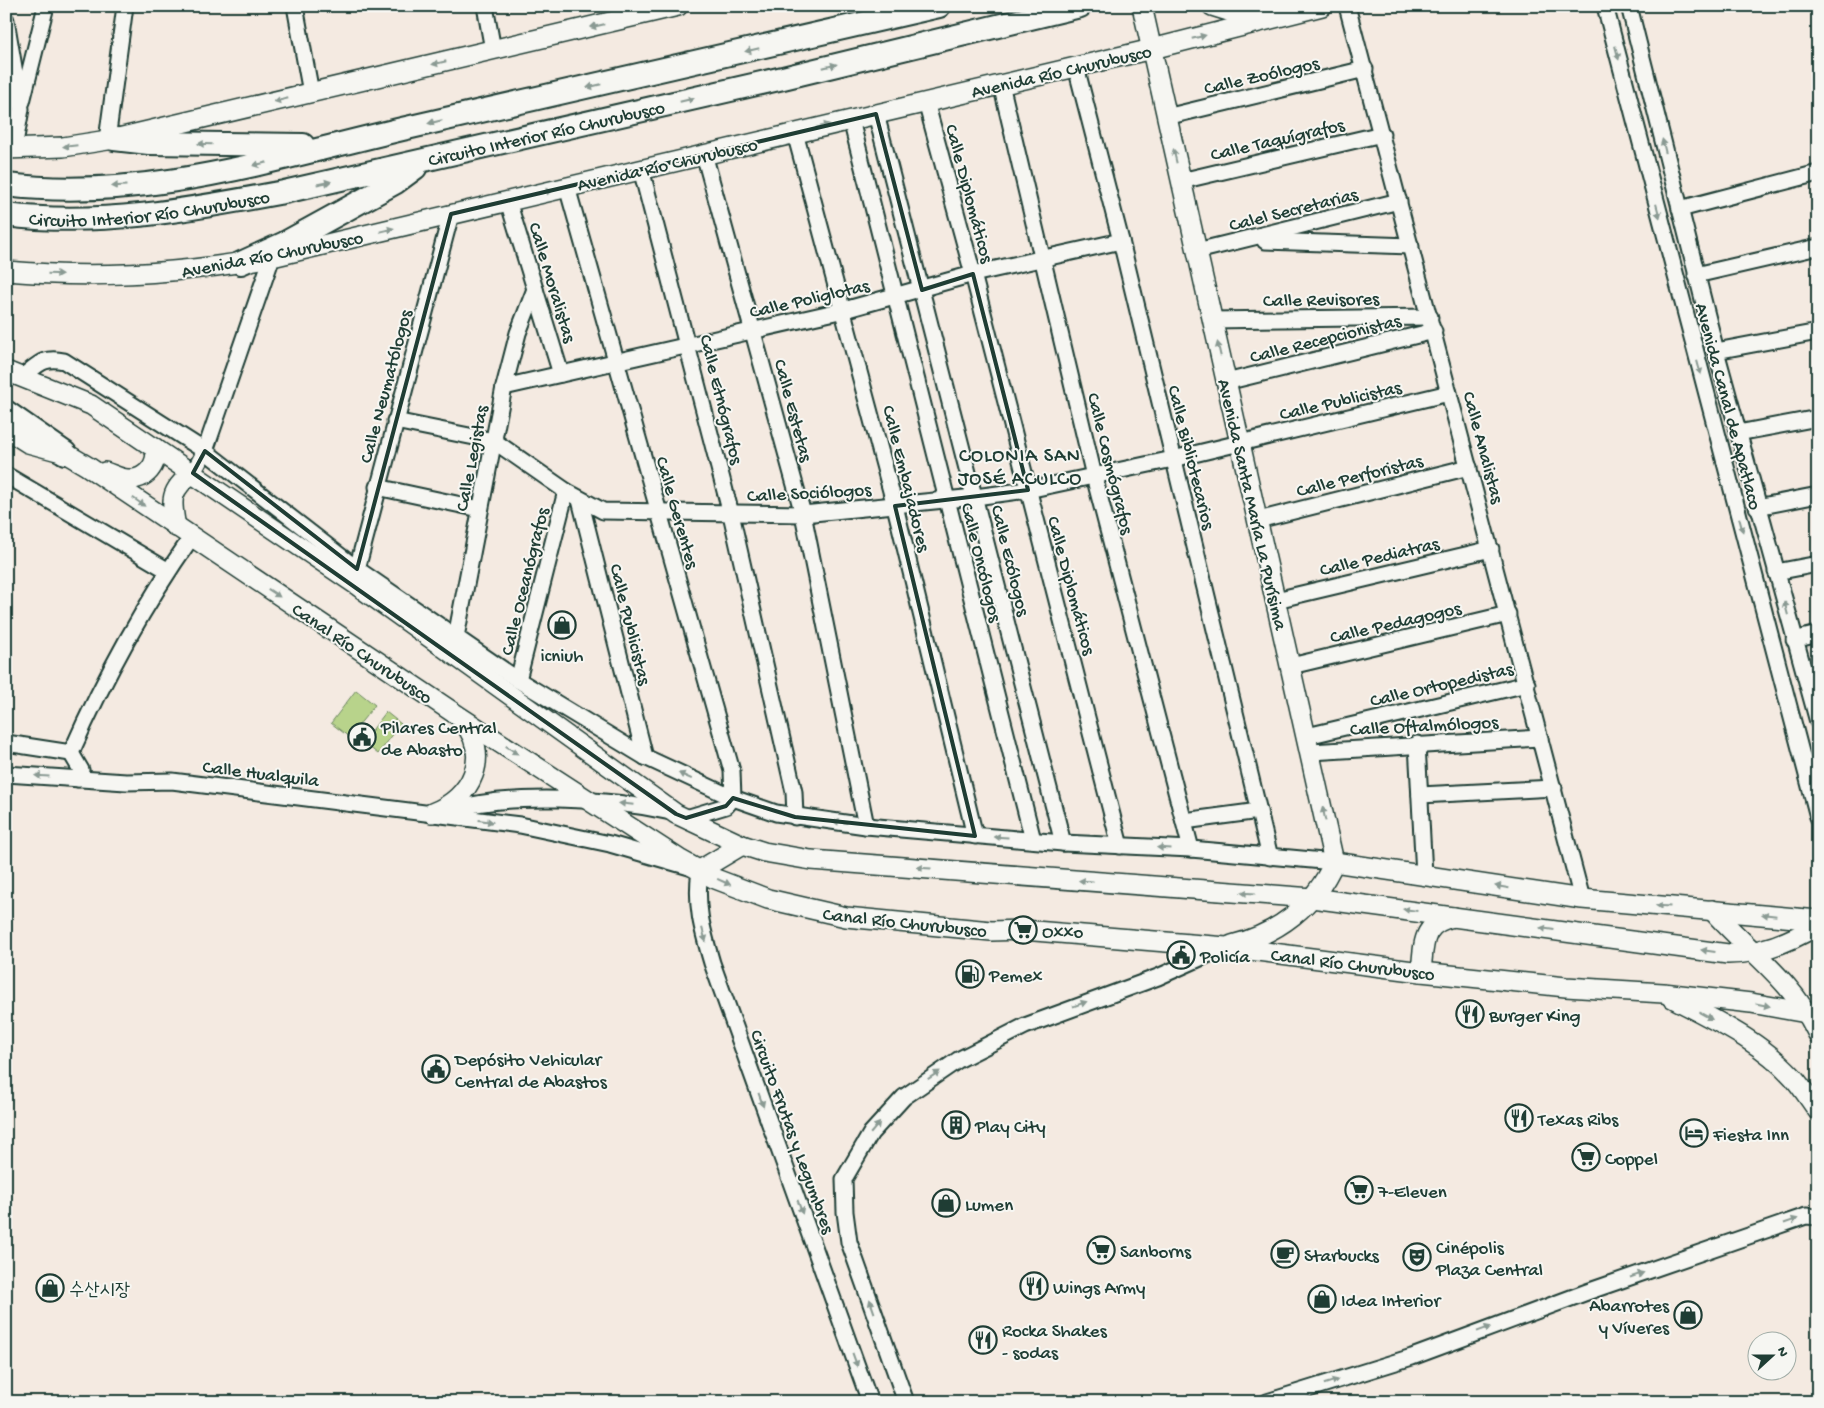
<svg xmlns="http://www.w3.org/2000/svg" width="1824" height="1408" viewBox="0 0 1824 1408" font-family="'Gochi Hand','Poor Story',sans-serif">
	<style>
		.garden { fill: #b8d38b; stroke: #6c8860 }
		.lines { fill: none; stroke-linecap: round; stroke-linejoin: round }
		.minor-casing { stroke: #1f3d34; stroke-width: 19 }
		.major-casing { stroke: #1f3d34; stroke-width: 22 }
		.highway-casing { stroke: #1f3d34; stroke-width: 26 }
		.minor { stroke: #f6f6f2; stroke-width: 15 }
		.major { stroke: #f6f6f2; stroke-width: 19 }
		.highway { stroke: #f6f6f2; stroke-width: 22 }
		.oneway { fill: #8a9a93 }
		.marked { fill: none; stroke: #1f3d34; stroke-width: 4; stroke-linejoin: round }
		.labels { text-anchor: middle; stroke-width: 4; stroke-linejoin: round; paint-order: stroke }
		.street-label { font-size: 19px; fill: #1f3d34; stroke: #f6f6f2 }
		.poi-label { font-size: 19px; fill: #1f3d34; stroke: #f6f6f2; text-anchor: start }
		.neighbourhood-label { font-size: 20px; letter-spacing: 1px; fill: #1f3d34; stroke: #f6f6f2 }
	</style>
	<rect width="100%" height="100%" fill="#f4eae1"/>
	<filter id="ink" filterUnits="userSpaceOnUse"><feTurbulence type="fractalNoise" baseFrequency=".02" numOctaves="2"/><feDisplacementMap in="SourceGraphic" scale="10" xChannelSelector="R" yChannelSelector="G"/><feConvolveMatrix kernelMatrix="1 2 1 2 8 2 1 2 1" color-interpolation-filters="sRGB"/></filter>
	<g filter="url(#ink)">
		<g class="garden">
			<path d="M356,690L375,705L349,737L331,723Z"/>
			<path d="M386,712L401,724L378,754L363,742Z"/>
		</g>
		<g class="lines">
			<g class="minor-casing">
				<g id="minor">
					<path d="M295,6L311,93"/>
					<path d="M485,6L493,50"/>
					<path d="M1347,6L1582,899"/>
					<path d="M1605,6L1818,817"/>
					<path d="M1629,6L1716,351L1818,722"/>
					<path d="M6,20L21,109L14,149"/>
					<path d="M1076,67L1121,241L1270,857"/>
					<path d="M1001,84L1094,476L1191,849"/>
					<path d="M22,102L46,6"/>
					<path d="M926,102L973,274L1120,846"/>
					<path d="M876,114L1063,843"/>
					<path d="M1166,117L1365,69"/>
					<path d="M851,120L1033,840"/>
					<path d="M795,133L895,506L975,836"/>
					<path d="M107,140L125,6"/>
					<path d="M704,154L803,514L866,826"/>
					<path d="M641,169L731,514L794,792L795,817"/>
					<path d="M1181,181L1382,134"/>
					<path d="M567,187L732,771L733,798L726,806L686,818"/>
					<path d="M508,201L561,374"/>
					<path d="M1680,209L1818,173"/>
					<path d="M1265,241L1411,246"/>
					<path d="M1197,251L1399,201"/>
					<path d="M1696,275L1818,247"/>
					<path d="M1212,320L1430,317"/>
					<path d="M1716,351L1818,332"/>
					<path d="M22,377C38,365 43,356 64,361L205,451L357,569L518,680L645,757L733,798L776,813L866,826L1063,843L1191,849L1334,862"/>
					<path d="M1226,382L1434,331"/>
					<path d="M504,387L844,310L973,274L1121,241"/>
					<path d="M395,421L494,441L566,491L603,511L803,514L975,497L1028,490L1173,459L1449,393"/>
					<path d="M1738,433L1818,418"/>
					<path d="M193,473L205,451L272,257"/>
					<path d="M6,475L167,570"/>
					<path d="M377,487L480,509"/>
					<path d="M580,500L645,757"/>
					<path d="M1757,507L1818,495"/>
					<path d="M1258,520L1469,467"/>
					<path d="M357,569L451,214"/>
					<path d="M1776,572L1818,564"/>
					<path d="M1276,600L1491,549"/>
					<path d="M456,637L504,387L518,333L535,289"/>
					<path d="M1794,640L1818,634"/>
					<path d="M1291,666L1508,614"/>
					<path d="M518,680L566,491"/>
					<path d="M1307,736L1527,684"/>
					<path d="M6,743L71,753"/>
					<path d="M1417,744L1424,875"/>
					<path d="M1311,752L1540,738"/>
					<path d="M71,753C104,678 144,605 191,538"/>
					<path d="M71,753L81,770L78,779"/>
					<path d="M6,774L126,782L172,781L520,825L610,844L700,870C695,905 702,929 712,963L870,1402"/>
					<path d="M1420,795L1554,788"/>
					<path d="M446,811C510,792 607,798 671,812"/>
					<path d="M1184,821L1259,811"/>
					<path d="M906,1402L849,1242L845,1212L844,1179L871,1133L904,1097L958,1060L1025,1026L1158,977L1225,947"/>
					<path d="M1267,1402L1412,1357L1587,1292L1806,1216L1818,1217"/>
				</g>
			</g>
			<g class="major-casing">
				<g id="major">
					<path d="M1142,6L1334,862C1315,906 1277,934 1232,945"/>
					<path d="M1212,6L1260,21"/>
					<path d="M6,149L63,147L114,139L678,6"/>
					<path d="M6,271C96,279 183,274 272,257L1152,49L1322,6"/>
					<path d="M6,371L91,405L358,586L676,814L742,845L764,852L811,860L1312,898L1728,954C1761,954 1790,942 1818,925"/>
					<path d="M6,429L28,443L65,453L87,466L460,717L679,859L713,878L768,899L846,917L991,931L1023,930L1226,947L1421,972L1566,987L1663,993L1751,1003L1818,1015"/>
					<path d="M105,472C112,474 120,479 128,479C145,481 159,464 155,448"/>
					<path d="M176,527C171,501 169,490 193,473"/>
					<path d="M432,813C472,798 492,756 462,720"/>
					<path d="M1334,862L1582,899L1818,920"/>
					<path d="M700,870L742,845"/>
					<path d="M1712,910C1750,953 1792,979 1818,1034"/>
					<path d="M1421,972C1424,944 1421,923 1454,917"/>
					<path d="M1671,997C1714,1020 1759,1040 1793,1077C1802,1087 1810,1100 1818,1111"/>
				</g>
			</g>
			<g class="highway-casing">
				<g id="highway">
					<path d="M114,139L149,143L303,145"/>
					<path d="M6,185C148,202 276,158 411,127C587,88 763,48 939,6"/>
					<path id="s1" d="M6,215C100,227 193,209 284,192L783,78L1080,6"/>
					<path d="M241,263L285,243L396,182L415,168"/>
					<path d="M6,412L65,453"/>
				</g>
			</g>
			<use href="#minor" class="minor"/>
			<use href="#major" class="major"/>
			<use href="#highway" class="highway"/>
		</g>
		<defs><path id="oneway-solid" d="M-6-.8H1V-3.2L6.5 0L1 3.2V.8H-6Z" transform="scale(1.25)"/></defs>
		<g class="oneway">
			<use href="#oneway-solid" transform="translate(597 26) rotate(167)"/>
			<use href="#oneway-solid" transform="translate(1199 37) rotate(-14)"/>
			<use href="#oneway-solid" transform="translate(752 50) rotate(167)"/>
			<use href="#oneway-solid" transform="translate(1617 53) rotate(75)"/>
			<use href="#oneway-solid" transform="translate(439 63) rotate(167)"/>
			<use href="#oneway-solid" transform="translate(830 66) rotate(-14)"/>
			<use href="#oneway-solid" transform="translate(594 86) rotate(167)"/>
			<use href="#oneway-solid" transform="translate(281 100) rotate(167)"/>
			<use href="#oneway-solid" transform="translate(687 100) rotate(-13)"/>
			<use href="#oneway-solid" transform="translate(435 122) rotate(167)"/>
			<use href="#oneway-solid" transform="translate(823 126) rotate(-13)"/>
			<use href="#oneway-solid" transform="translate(205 144) rotate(-179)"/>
			<use href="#oneway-solid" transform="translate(70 146) rotate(174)"/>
			<use href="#oneway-solid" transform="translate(1664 146) rotate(-104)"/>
			<use href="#oneway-solid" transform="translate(1175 156) rotate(-103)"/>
			<use href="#oneway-solid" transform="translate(260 164) rotate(166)"/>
			<use href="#oneway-solid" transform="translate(324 183) rotate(-12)"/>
			<use href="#oneway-solid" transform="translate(119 186) rotate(177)"/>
			<use href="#oneway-solid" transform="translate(545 192) rotate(-13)"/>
			<use href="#oneway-solid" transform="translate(1658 211) rotate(75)"/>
			<use href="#oneway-solid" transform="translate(387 230) rotate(-14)"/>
			<use href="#oneway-solid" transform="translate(55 274) rotate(1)"/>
			<use href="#oneway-solid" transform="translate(1219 349) rotate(-103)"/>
			<use href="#oneway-solid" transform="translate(1699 368) rotate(75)"/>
			<use href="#oneway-solid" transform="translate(139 502) rotate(35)"/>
			<use href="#oneway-solid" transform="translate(1741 525) rotate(75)"/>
			<use href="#oneway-solid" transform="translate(274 593) rotate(34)"/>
			<use href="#oneway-solid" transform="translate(1786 608) rotate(-105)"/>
			<use href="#oneway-solid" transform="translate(512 750) rotate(33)"/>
			<use href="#oneway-solid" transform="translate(42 776) rotate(-176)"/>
			<use href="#oneway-solid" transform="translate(685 776) rotate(-155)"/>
			<use href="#oneway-solid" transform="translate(626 804) rotate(-174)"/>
			<use href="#oneway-solid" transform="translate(1324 814) rotate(-102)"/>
			<use href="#oneway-solid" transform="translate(486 821) rotate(8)"/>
			<use href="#oneway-solid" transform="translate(840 822) rotate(-173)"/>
			<use href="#oneway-solid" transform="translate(1001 837) rotate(-176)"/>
			<use href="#oneway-solid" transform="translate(1164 848) rotate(-177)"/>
			<use href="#oneway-solid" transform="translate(924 868) rotate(-176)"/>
			<use href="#oneway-solid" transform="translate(1086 881) rotate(-176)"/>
			<use href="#oneway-solid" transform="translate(724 882) rotate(24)"/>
			<use href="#oneway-solid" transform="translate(1502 887) rotate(-171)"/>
			<use href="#oneway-solid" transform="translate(1248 893) rotate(-176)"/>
			<use href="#oneway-solid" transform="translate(1663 906) rotate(-176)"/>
			<use href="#oneway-solid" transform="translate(1410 910) rotate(-173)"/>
			<use href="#oneway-solid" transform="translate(1769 915) rotate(-174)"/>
			<use href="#oneway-solid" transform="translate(1547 929) rotate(-172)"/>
			<use href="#oneway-solid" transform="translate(704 935) rotate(75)"/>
			<use href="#oneway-solid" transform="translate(1708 951) rotate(-172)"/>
			<use href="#oneway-solid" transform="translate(1080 1004) rotate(-19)"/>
			<use href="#oneway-solid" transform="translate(1763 1005) rotate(11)"/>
			<use href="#oneway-solid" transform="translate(1706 1016) rotate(29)"/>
			<use href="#oneway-solid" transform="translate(934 1075) rotate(-33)"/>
			<use href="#oneway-solid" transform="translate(761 1100) rotate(70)"/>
			<use href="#oneway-solid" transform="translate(875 1128) rotate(-50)"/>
			<use href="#oneway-solid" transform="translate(800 1207) rotate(70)"/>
			<use href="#oneway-solid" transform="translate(1791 1221) rotate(-19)"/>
			<use href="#oneway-solid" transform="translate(1637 1275) rotate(-19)"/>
			<use href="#oneway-solid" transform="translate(872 1306) rotate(-109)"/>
			<use href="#oneway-solid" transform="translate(1484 1329) rotate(-20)"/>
			<use href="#oneway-solid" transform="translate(855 1360) rotate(70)"/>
			<use href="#oneway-solid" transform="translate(1331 1382) rotate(-17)"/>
		</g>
	</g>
	<path class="marked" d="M876,114L922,290L973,274L1028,490L895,506L975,836L795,817L733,798L726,806L686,818L676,814L193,473L205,451L357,569L451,214Z"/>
	<defs>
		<g id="shop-ring" transform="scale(1.4375)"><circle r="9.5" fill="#f6f6f2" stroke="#1f3d34" stroke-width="1.5"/><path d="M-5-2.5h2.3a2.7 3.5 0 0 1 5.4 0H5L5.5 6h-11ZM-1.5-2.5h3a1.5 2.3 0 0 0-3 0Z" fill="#1f3d34"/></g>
		<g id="civic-ring" transform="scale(1.4375)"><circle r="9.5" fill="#f6f6f2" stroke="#1f3d34" stroke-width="1.5"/><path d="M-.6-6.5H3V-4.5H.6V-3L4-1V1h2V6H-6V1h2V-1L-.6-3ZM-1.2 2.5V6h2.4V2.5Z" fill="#1f3d34"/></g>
		<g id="supermarket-ring" transform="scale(1.4375)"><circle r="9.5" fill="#f6f6f2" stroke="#1f3d34" stroke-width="1.5"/><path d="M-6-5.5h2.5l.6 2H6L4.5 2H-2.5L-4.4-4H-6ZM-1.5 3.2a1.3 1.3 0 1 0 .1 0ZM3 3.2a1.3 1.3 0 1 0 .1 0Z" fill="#1f3d34"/></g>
		<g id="fuel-ring" transform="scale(1.4375)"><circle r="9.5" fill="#f6f6f2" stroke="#1f3d34" stroke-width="1.5"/><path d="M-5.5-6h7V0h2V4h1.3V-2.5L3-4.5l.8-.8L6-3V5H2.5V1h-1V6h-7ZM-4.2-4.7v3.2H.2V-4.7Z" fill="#1f3d34"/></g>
		<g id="restaurant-ring" transform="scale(1.4375)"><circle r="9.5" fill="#f6f6f2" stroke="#1f3d34" stroke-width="1.5"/><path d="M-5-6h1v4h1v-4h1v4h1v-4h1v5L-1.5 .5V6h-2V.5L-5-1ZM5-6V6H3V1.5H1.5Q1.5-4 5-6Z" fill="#1f3d34"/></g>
		<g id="building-ring" transform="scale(1.4375)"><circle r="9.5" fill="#f6f6f2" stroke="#1f3d34" stroke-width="1.5"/><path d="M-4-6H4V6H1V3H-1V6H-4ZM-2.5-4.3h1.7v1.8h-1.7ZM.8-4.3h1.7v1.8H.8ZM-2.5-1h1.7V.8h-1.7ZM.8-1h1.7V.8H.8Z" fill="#1f3d34"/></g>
		<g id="hotel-ring" transform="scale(1.4375)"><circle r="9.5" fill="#f6f6f2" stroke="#1f3d34" stroke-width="1.5"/><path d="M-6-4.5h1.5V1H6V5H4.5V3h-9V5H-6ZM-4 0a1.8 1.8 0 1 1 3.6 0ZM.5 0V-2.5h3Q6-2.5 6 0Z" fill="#1f3d34"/></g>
		<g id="cafe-ring" transform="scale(1.4375)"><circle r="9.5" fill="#f6f6f2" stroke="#1f3d34" stroke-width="1.5"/><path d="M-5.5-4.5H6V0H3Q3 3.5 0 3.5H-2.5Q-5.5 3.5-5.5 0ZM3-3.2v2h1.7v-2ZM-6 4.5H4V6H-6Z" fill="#1f3d34"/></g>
		<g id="theatre-ring" transform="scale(1.4375)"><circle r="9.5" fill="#f6f6f2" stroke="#1f3d34" stroke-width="1.5"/><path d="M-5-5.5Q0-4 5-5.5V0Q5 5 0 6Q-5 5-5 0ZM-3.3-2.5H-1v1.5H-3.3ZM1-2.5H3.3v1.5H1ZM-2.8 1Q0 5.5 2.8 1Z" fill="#1f3d34"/></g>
	</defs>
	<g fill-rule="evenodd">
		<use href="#shop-ring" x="562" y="625"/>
		<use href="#civic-ring" x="362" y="737"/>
		<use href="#supermarket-ring" x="1023" y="930"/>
		<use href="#civic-ring" x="1181" y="955"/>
		<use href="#fuel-ring" x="970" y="974"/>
		<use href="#restaurant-ring" x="1470" y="1014"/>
		<use href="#civic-ring" x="436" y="1069"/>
		<use href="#restaurant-ring" x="1519" y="1118"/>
		<use href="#building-ring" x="956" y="1125"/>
		<use href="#hotel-ring" x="1694" y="1133"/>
		<use href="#supermarket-ring" x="1586" y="1157"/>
		<use href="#supermarket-ring" x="1359" y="1190"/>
		<use href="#shop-ring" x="946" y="1203"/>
		<use href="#supermarket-ring" x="1101" y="1250"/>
		<use href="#cafe-ring" x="1285" y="1254"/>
		<use href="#theatre-ring" x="1417" y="1257"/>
		<use href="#restaurant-ring" x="1034" y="1286"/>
		<use href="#shop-ring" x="50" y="1288"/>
		<use href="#shop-ring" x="1322" y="1299"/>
		<use href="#shop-ring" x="1688" y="1315"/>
		<use href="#restaurant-ring" x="983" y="1340"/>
	</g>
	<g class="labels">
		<g class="street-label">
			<text transform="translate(1061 70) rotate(-13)" y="7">Avenida Río Churubusco</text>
			<text transform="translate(1261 74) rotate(-13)" y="7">Calle Zoólogos</text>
			<text dy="7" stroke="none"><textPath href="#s1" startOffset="549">Circuito Interior Río Churubusco</textPath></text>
			<text transform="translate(1277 138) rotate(-13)" y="7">Calle Taquígrafos</text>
			<text transform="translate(667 163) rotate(-13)" y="7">Avenida Río Churubusco</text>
			<text transform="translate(971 193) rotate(75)" y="7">Calle Diplomáticos</text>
			<text dy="7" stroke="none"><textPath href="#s1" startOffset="144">Circuito Interior Río Churubusco</textPath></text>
			<text transform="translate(1293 208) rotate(-14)" y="7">Calel Secretarias</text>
			<text transform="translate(272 253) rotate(-11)" y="7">Avenida Río Churubusco</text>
			<text transform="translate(554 282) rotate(73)" y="7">Calle Moralistas</text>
			<text transform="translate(809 297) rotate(-13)" y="7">Calle Poliglotas</text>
			<text transform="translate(1321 298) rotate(-1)" y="7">Calle Revisores</text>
			<text transform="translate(1325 337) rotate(-14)" y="7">Calle Recepcionistas</text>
			<text transform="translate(384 386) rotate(-75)" y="7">Calle Neumatólogos</text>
			<text transform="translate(723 399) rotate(76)" y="7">Calle Etnógrafos</text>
			<text transform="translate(1340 399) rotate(-13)" y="7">Calle Publicistas</text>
			<text transform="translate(1730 406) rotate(75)" y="7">Avenida Canal de Apatlaco</text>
			<text transform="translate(795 410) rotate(75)" y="7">Calle Estetas</text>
			<text transform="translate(1485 447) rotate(75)" y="7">Calle Analistas</text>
			<text transform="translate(1193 457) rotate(76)" y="7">Calle Bibliotecarios</text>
			<text transform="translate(470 458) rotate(-79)" y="7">Calle Legistas</text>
			<text transform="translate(1112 463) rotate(76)" y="7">Calle Cosmógrafos</text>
			<text transform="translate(1359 474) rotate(-14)" y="7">Calle Perforistas</text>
			<text transform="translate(908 478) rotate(76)" y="7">Calle Embajadores</text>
			<text transform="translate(809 491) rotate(-3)" y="7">Calle Sociólogos</text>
			<text transform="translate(1254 504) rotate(77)" y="7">Avenida Santa María La Purísima</text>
			<text transform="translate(679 512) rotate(74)" y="7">Calle Gerentes</text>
			<text transform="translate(1379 555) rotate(-13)" y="7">Calle Pediatras</text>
			<text transform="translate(1012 560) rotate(76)" y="7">Calle Ecólogos</text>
			<text transform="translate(983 562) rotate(76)" y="7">Calle Oncólogos</text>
			<text transform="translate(523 581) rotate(-76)" y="7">Calle Oceanógrafos</text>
			<text transform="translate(1073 585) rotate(75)" y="7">Calle Diplomáticos</text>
			<text transform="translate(1395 621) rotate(-13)" y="7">Calle Pedagogos</text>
			<text transform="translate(632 624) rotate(76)" y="7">Calle Publicistas</text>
			<text transform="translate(363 652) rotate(34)" y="7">Canal Río Churubusco</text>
			<text transform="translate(1441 683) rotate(-13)" y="7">Calle Ortopedistas</text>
			<text transform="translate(1424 724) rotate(-3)" y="7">Calle Oftalmólogos</text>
			<text transform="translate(261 772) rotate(7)" y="7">Calle Hualquila</text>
			<text transform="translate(905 921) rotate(6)" y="7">Canal Río Churubusco</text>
			<text transform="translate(1353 963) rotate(7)" y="7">Canal Río Churubusco</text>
			<text transform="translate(794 1131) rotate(70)" y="7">Circuito Frutas y Legumbres</text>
		</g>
		<g class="poi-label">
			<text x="562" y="661" text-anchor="middle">icniuh</text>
			<text x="381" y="733">Pilares Central<tspan x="381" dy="22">de Abasto</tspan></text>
			<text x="1042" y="937">Oxxo</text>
			<text x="1200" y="962">Policía</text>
			<text x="989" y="981">Pemex</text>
			<text x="1489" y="1021">Burger King</text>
			<text x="455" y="1065">Depósito Vehicular<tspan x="455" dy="22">Central de Abastos</tspan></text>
			<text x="1538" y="1125">Texas Ribs</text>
			<text x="975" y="1132">Play City</text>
			<text x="1713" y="1140">Fiesta Inn</text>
			<text x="1605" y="1164">Coppel</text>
			<text x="1378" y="1197">7-Eleven</text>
			<text x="965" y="1210">Lumen</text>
			<text x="1436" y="1253">Cinépolis<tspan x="1436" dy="22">Plaza Central</tspan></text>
			<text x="1120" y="1257">Sanborns</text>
			<text x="1304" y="1261">Starbucks</text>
			<text x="1053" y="1293">Wings Army</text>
			<text x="69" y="1295">수산시장</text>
			<text x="1341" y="1306">Idea Interior</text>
			<text x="1669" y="1311" text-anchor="end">Abarrotes<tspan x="1669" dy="22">y Víveres</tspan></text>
			<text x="1002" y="1336">Rocka Shakes<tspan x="1002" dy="22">- sodas</tspan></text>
		</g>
		<g class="neighbourhood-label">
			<text x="1020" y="461">COLONIA SAN<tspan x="1020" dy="23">JOSÉ ACULCO</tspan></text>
		</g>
	</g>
	<rect width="1824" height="1408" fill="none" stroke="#f6f6f2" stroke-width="25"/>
	<rect x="12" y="12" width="1799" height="1383" fill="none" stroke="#1f3d34" stroke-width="2" filter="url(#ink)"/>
	<g transform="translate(1772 1356) rotate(69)"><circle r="24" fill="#f6f6f2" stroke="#a0aca6"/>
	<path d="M0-4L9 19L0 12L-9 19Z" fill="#1f3d34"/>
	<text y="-8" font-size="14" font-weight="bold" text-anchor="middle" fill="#1f3d34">N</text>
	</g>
</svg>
